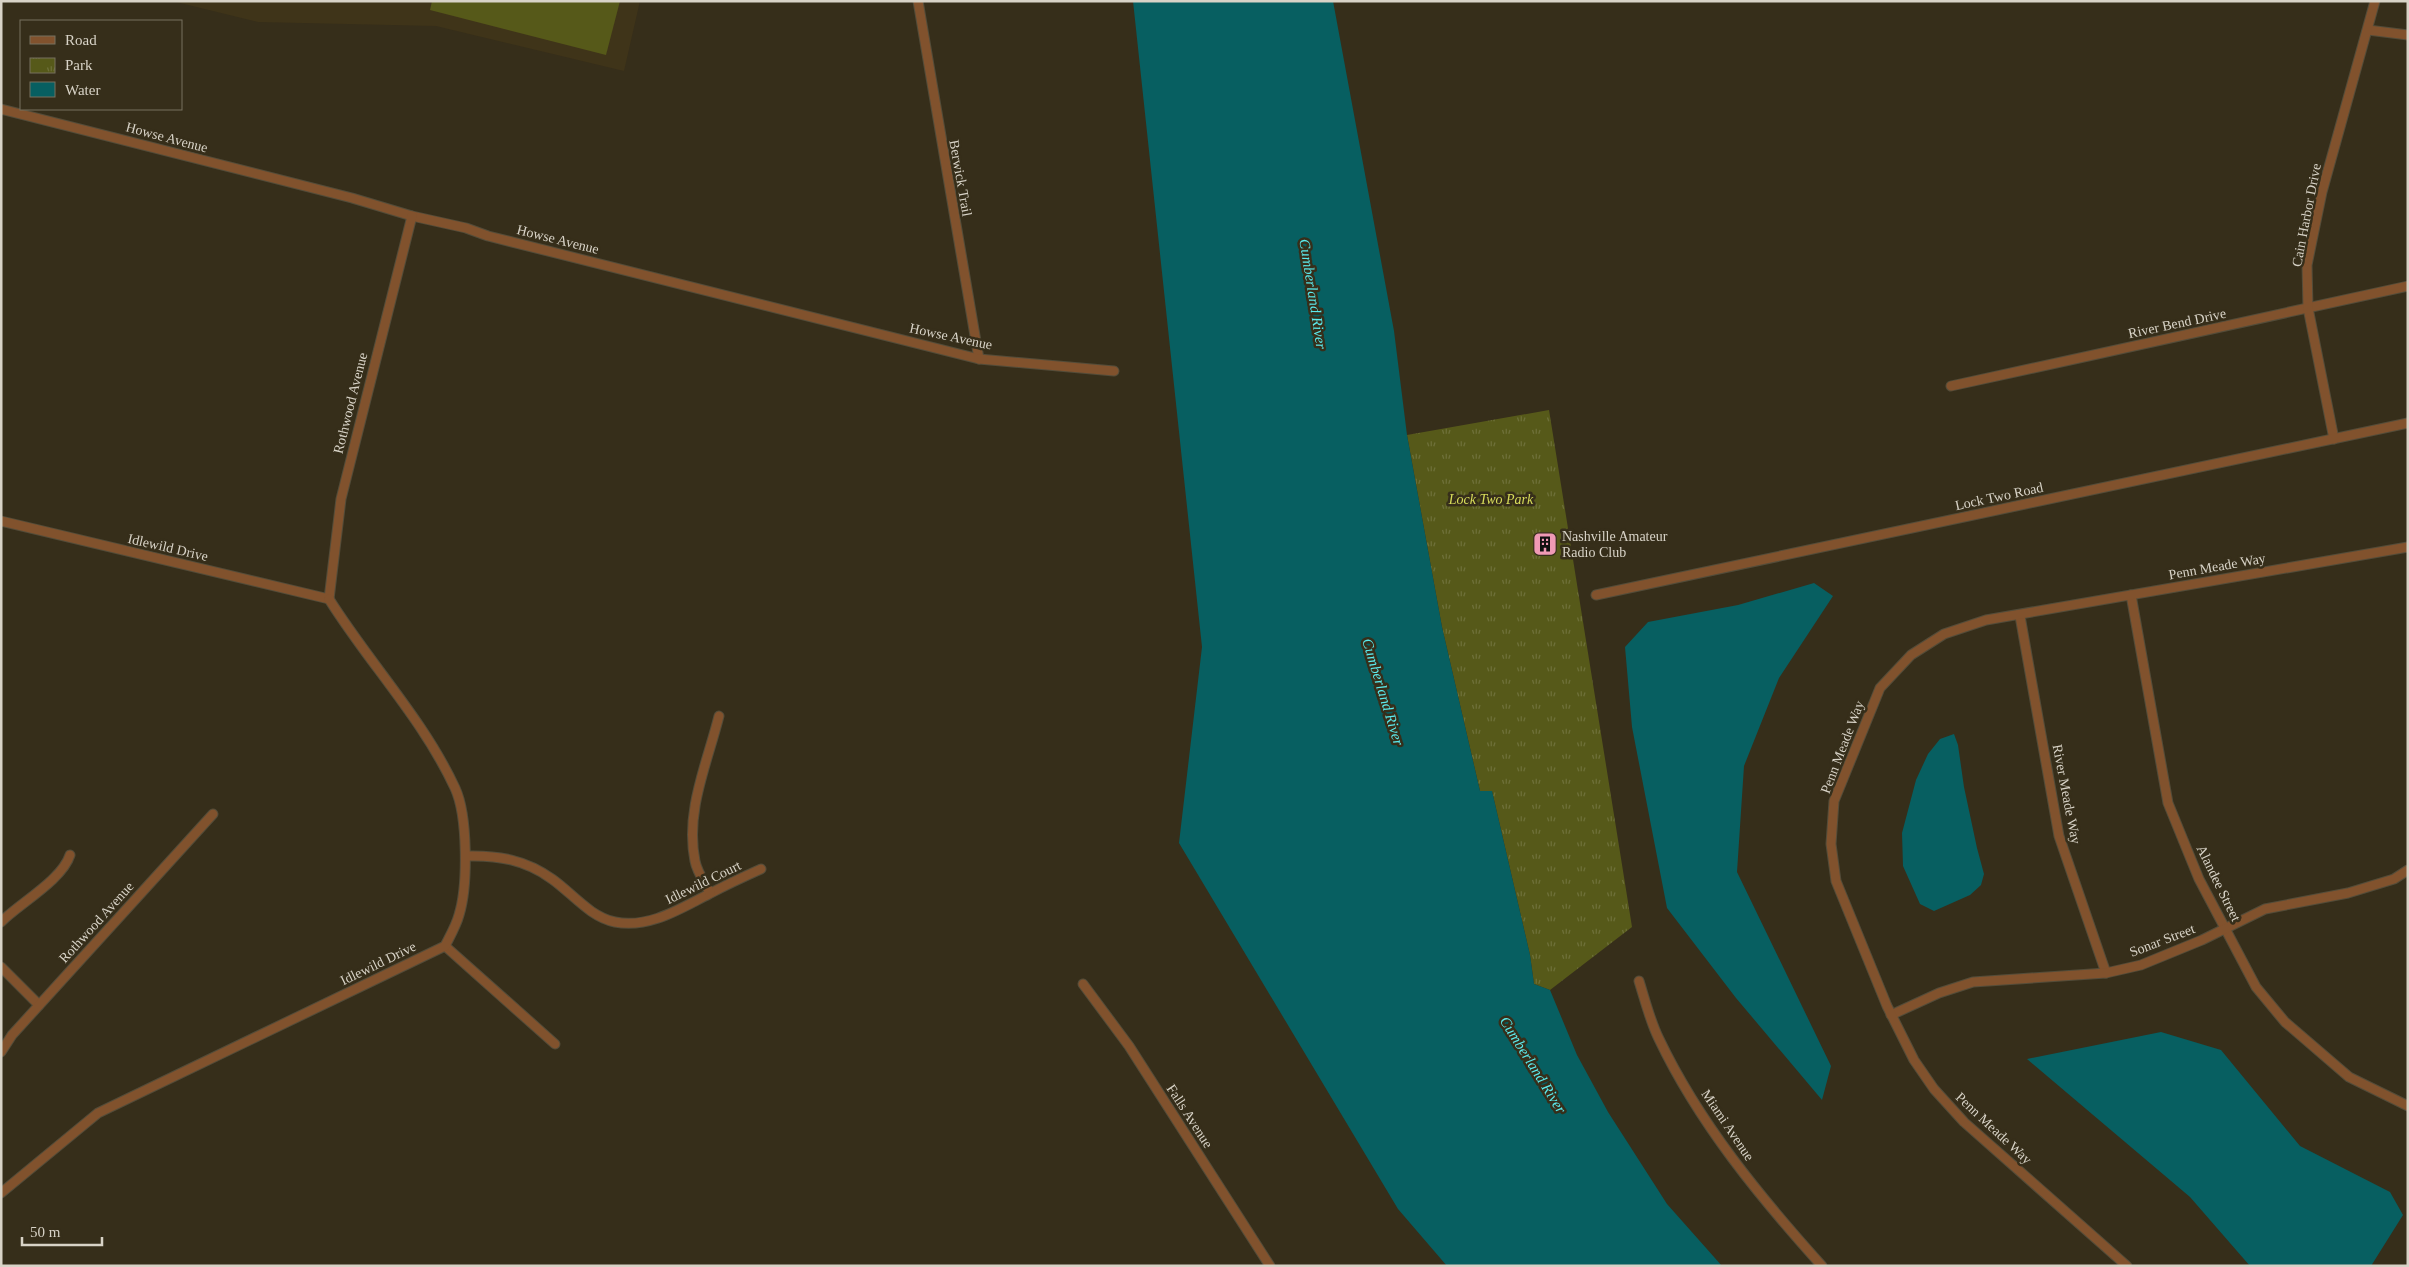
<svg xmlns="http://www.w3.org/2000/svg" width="2409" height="1267" viewBox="0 0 2409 1267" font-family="Georgia,serif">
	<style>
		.built { fill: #3f3419 }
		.grass { fill: #565919 }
		.park { fill: url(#park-tufts) }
		.water { fill: #075f61 }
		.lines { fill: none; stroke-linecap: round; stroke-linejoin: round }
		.street-casing { stroke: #534c39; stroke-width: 11 }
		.street { stroke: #81522d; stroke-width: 9 }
		.labels { text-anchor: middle; stroke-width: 5; stroke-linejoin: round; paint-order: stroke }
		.street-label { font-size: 14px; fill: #d8d3c7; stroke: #362e1a }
		.park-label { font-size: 14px; font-style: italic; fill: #d7dc5a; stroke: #362e1a }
		.poi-label { font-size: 14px; fill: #d8d3c7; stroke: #362e1a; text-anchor: start }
		.water-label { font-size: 15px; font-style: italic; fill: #5beaed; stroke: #362e1a }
	</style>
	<defs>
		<pattern id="park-tufts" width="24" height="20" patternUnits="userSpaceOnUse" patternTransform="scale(1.25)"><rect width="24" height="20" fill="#565919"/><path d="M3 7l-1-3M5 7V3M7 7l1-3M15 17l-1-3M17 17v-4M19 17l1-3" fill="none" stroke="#6e7039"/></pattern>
	</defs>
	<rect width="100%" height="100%" fill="#362e1a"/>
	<path class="built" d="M172,1H640L624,71L436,26L258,22Z"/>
	<path class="grass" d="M432,1H620L606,55L430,10Z"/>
	<path class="park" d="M1549,410L1632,927L1550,990L1534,984L1530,955L1492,791H1480L1442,627L1407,435Z"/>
	<g class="water">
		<path d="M1133,1H1333L1394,331L1407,435L1442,627L1480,791H1492L1530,955L1534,984L1550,990L1577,1055L1608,1112L1667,1204L1722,1266H1447L1398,1209L1179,843L1202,647Z"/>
		<path d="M1814,583L1833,596L1779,678L1744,766L1737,872L1831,1066L1822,1100L1736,998L1667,908L1632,727L1625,647L1648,622L1738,605Z"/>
		<path d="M1954,734L1958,745L1964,787L1977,848L1984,874L1981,885L1970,895L1934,911L1920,904L1903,866L1902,833L1916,780L1928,754L1940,739Z"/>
		<path d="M2161,1032L2221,1050L2300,1146L2390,1192L2403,1215L2371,1266H2250L2190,1197L2027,1059Z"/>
	</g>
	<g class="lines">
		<g class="street-casing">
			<g id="street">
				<path d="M918,1L979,359"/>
				<path d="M2368,30L2408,35"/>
				<path d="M1,109L352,198L412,216L466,228L488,236L979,359L1114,371"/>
				<path d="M1951,386L2408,286"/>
				<path d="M2334,439L2308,308L2307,265L2322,192L2375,1"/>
				<path d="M1,521L329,599"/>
				<path d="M1596,595L2408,423"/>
				<path d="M2131,595L2168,803L2199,879L2256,987L2285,1022L2349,1077L2408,1106"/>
				<path d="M329,599L341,499L412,216"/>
				<path d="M2020,616L2059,836L2106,973"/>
				<path d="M466,856C498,855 526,860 552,879C572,893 590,917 615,922C649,929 681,908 709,894C726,885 743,877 761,869"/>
				<path d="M710,893C705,883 697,872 695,861C685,811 707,764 719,716"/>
				<path d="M1,922C20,903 62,880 70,855"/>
				<path d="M445,946L555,1044"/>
				<path d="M1,967L39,1005"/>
				<path d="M1639,981C1645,1000 1650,1021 1659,1039C1699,1123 1760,1197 1822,1266"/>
				<path d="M1083,984L1129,1046L1270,1266"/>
				<path d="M1891,1015L1939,993L1973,982L2106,973L2141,965L2202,940L2265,909L2348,893L2394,879L2408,870"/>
				<path d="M1,1052L12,1035L213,814"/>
				<path d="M1,1193L98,1113L445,946C450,936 456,926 459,915C468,886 468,816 455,788C423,719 369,663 329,599"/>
				<path d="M2127,1266L1964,1122L1934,1089L1914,1060L1887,1006L1836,881L1831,844L1834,801L1880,688L1911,655L1944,634L1986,620L2408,547"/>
			</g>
		</g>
		<use href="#street" class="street"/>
	</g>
	<defs>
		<g id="building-square" transform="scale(1.25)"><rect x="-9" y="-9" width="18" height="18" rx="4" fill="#f09ab5" stroke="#362e1a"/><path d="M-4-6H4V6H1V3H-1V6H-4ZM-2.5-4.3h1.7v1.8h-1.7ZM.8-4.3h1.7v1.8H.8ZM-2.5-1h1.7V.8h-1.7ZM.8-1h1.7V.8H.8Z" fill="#111"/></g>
	</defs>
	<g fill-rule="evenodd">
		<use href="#building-square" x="1545" y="544"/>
	</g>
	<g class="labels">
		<g class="street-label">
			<text transform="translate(167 137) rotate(15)" y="5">Howse Avenue</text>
			<text transform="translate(961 178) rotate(80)" y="5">Berwick Trail</text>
			<text transform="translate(2306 215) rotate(-79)" y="5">Cain Harbor Drive</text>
			<text transform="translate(558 239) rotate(14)" y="5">Howse Avenue</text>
			<text transform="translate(2177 323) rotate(-12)" y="5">River Bend Drive</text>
			<text transform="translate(951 336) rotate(12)" y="5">Howse Avenue</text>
			<text transform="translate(350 403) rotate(-76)" y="5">Rothwood Avenue</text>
			<text transform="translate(1999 496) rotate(-12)" y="5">Lock Two Road</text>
			<text transform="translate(168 547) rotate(13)" y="5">Idlewild Drive</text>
			<text transform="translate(2217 566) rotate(-10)" y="5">Penn Meade Way</text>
			<text transform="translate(1842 747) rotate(-69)" y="5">Penn Meade Way</text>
			<text transform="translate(2067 794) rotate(79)" y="5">River Meade Way</text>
			<text transform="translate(703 882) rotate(-26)" y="5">Idlewild Court</text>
			<text transform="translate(2219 883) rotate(64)" y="5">Alandee Street</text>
			<text transform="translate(96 922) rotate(-48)" y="5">Rothwood Avenue</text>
			<text transform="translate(2162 940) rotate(-21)" y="5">Sonar Street</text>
			<text transform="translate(378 963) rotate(-26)" y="5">Idlewild Drive</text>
			<text transform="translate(1190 1116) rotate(57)" y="5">Falls Avenue</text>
			<text transform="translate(1728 1125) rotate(56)" y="5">Miami Avenue</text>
			<text transform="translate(1994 1128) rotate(43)" y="5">Penn Meade Way</text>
		</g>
		<g class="park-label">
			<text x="1491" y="504">Lock Two Park</text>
		</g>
		<g class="poi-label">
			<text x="1562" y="541">Nashville Amateur<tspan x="1562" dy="16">Radio Club</tspan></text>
		</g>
		<g class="water-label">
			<text transform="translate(1313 294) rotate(81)" y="5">Cumberland River</text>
			<text transform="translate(1383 692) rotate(73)" y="5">Cumberland River</text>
			<text transform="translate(1533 1065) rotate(58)" y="5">Cumberland River</text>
		</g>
	</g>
	<rect width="2409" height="1267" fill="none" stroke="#d8d3c7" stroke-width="5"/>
	<rect x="20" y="20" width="162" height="90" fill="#362e1a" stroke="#77705f"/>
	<rect x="30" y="36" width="25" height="8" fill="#81522d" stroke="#77705f"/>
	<text x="65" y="45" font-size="15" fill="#d8d3c7">Road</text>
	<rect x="30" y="58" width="25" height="15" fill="url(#park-tufts)" stroke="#77705f"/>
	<text x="65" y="70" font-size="15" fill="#d8d3c7">Park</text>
	<rect x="30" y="82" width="25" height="15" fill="#075f61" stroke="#77705f"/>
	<text x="65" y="95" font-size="15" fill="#d8d3c7">Water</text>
	<path d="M22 1237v8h80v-8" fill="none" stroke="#d8d3c7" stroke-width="2.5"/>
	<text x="30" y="1237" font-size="15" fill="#d8d3c7" stroke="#362e1a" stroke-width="4" paint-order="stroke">50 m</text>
</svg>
